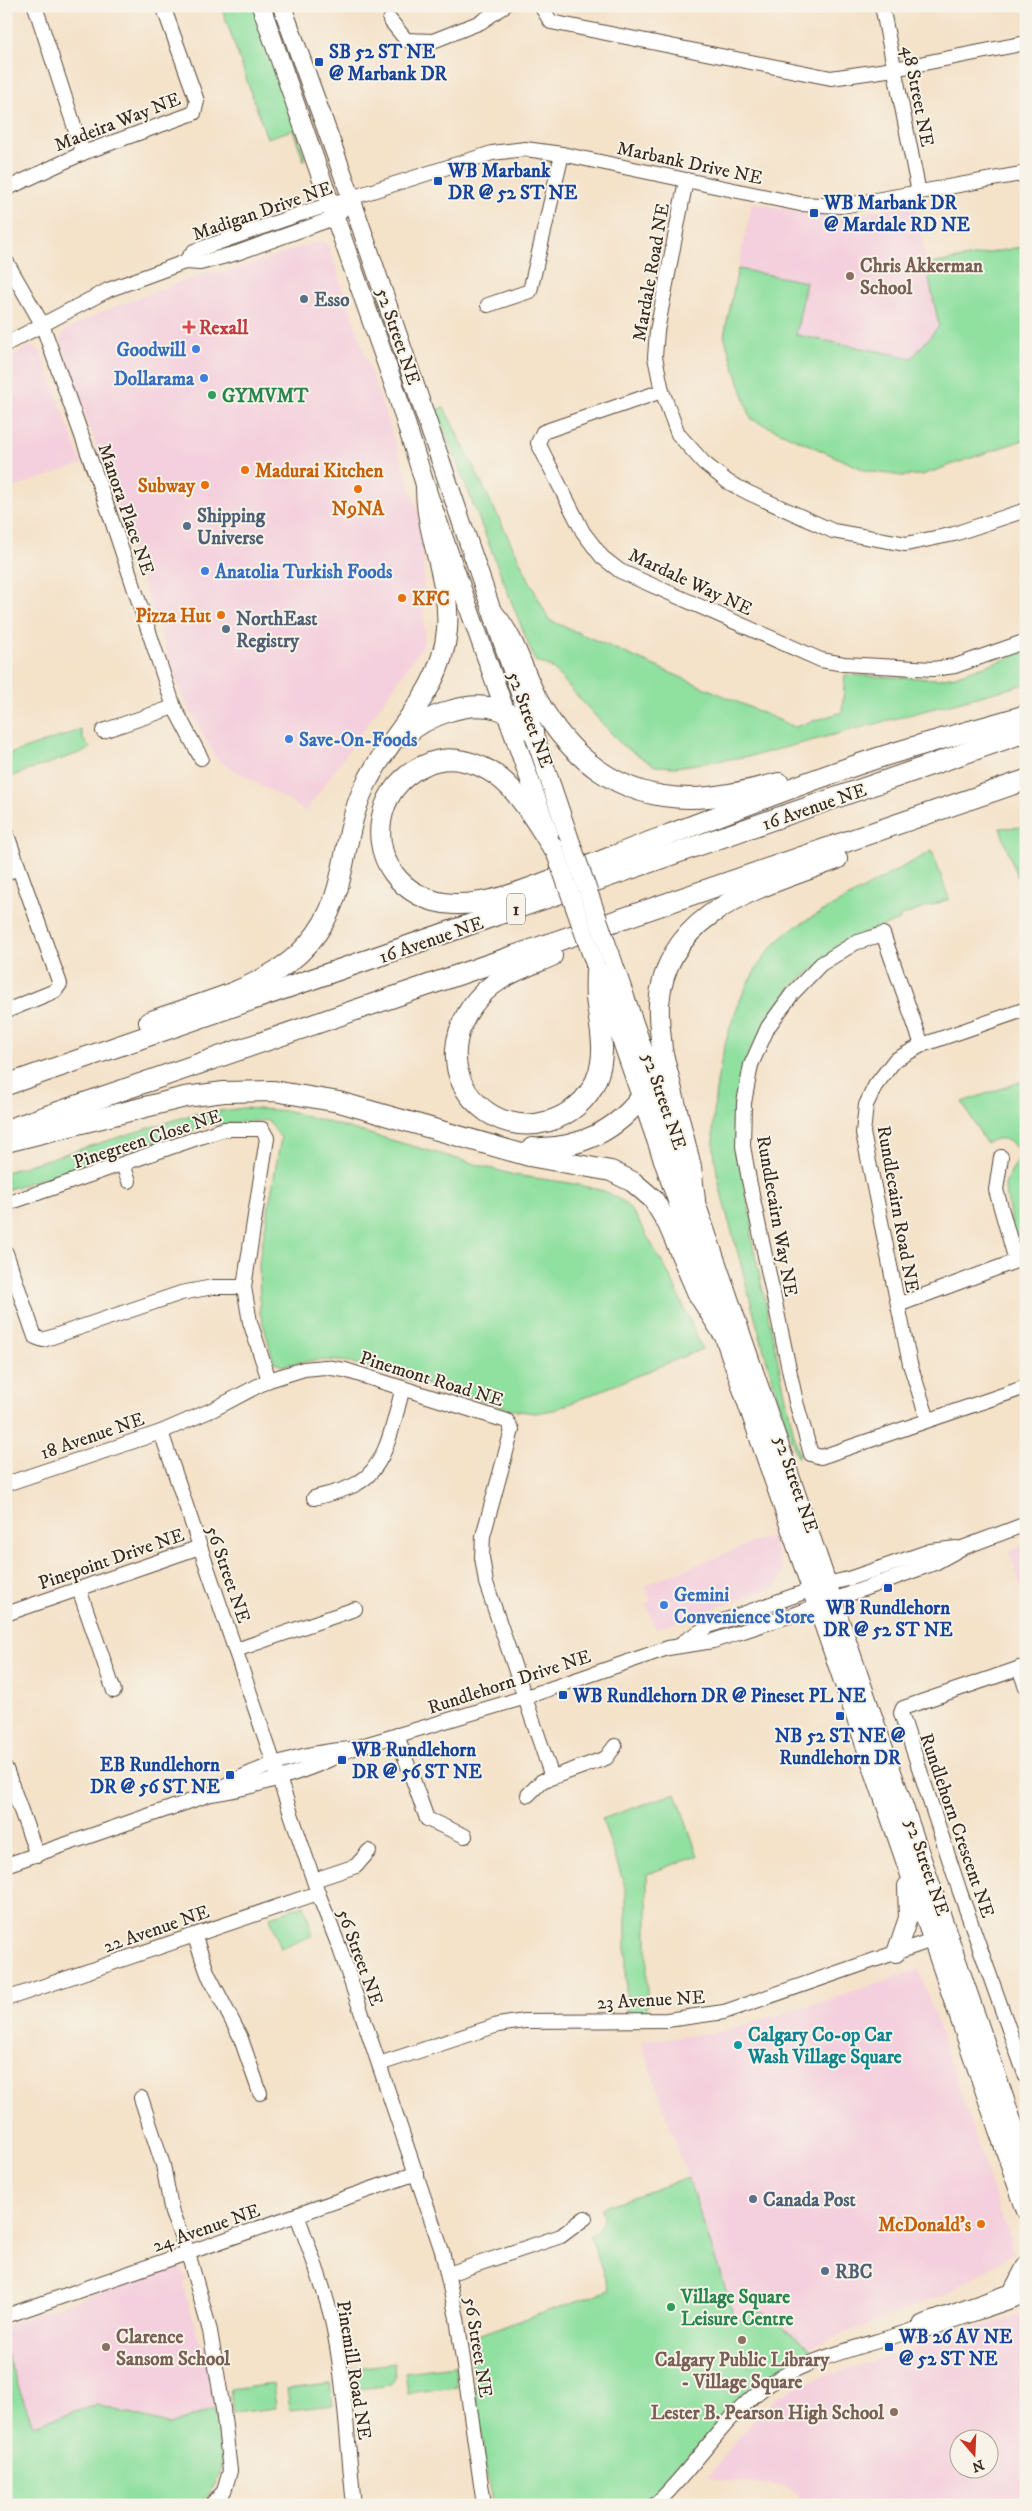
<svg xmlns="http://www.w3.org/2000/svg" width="1032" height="2511" viewBox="0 0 1032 2511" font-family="'IM FELL DW Pica',serif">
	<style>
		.built { fill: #f4cfdd; fill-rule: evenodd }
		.green { fill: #90e0a0; stroke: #66855f }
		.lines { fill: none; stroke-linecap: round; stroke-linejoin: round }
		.minor-casing { stroke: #574638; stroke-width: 16 }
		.major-casing { stroke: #574638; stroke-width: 20 }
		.highway-casing { stroke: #574638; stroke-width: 22 }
		.minor { stroke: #fff; stroke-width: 14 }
		.major { stroke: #fff; stroke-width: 18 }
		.highway { stroke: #fff; stroke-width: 20 }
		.major-bridge-casing { stroke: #574638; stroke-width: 20; stroke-linecap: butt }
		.major-bridge { stroke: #fff; stroke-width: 18 }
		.transit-dot { fill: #1a4fb4; stroke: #f7f3e8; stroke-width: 2 }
		.education-dot { fill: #8d6e63; stroke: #f7f3e8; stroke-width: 2 }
		.service-dot { fill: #5c6f8a; stroke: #f7f3e8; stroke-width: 2 }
		.health-dot { fill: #e0444e; stroke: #f7f3e8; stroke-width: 2 }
		.shop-dot { fill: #3f7fe0; stroke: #f7f3e8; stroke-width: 2 }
		.leisure-dot { fill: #2e9e5b; stroke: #f7f3e8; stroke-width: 2 }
		.food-dot { fill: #e8710a; stroke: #f7f3e8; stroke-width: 2 }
		.culture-dot { fill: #0f9aa8; stroke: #f7f3e8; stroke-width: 2 }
		.labels { text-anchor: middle; stroke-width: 4; stroke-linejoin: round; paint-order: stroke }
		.shield { fill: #f7f3e8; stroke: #73665b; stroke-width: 1 }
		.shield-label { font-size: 18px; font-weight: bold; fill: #3b2a1e }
		.transit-label { font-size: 19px; font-weight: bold; fill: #164399; stroke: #f7f3e8; text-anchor: start }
		.street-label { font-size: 19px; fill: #3b2a1e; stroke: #f7f3e8 }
		.education-label { font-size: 19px; font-weight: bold; fill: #785e54; stroke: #f7f3e8; text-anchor: start }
		.service-label { font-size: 19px; font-weight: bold; fill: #4e5e75; stroke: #f7f3e8; text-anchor: start }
		.health-label { font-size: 19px; font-weight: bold; fill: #be3a42; stroke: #f7f3e8; text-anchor: start }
		.shop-label { font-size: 19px; font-weight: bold; fill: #366cbe; stroke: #f7f3e8; text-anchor: start }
		.leisure-label { font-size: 19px; font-weight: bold; fill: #27864d; stroke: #f7f3e8; text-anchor: start }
		.food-label { font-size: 19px; font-weight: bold; fill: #c56008; stroke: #f7f3e8; text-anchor: end }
		.culture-label { font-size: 19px; font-weight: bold; fill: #0d838f; stroke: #f7f3e8; text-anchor: start }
	</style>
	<rect width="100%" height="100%" fill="#f7f3e8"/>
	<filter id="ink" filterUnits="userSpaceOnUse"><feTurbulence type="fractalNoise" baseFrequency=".02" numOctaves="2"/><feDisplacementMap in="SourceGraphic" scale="10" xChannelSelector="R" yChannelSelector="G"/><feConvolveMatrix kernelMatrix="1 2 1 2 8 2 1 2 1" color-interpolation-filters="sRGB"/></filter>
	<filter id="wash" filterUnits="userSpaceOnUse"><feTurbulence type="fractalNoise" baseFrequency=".0096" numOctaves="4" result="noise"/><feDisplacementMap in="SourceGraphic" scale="20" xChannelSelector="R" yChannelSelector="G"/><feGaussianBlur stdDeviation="1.12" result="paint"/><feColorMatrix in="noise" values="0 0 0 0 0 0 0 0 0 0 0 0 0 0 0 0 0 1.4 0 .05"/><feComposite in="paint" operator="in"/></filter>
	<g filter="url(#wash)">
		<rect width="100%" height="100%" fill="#f4e2c9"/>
		<g class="built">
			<path d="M752,203L803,213L841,216L914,204L940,326L912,358L796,335L738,269Z"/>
			<path d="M320,241L324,242L329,248L423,525L424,644L306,811L217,760L182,696L60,340L65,331L97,314L175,284L209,272L222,273Z"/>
			<path d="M29,346L40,350L82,464L6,490V360Z"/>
			<path d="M772,1535L783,1572L777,1586L656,1629L646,1603L651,1601L645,1585Z"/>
			<path d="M1026,1545V1596H1024L1009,1551Z"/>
			<path d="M919,1969L1014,2253L945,2295L810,2347L762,2311L736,2320L641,2041L721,2032L834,1998Z"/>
			<path d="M173,2266L180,2268L187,2278L184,2288L198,2337L206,2351L215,2409L170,2425L97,2405L33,2425L6,2354V2325Z"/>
			<path d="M1026,2313V2505H801L798,2495L785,2486L714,2480L708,2477L749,2425L775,2399L801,2384ZM990,2438V2468H960V2438Z"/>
		</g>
		<g class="green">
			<path d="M221,6H256L305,158L304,161L293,130L267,138Z"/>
			<path d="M1026,246V439L922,475L902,476L867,471L751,419L724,336L738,269L806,282L796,335L912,358L939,326L926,265Z"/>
			<path d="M444,407L549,620L795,727L842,712L845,675L938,679L955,676L1026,652V684L757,755L676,767L655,766L622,745L551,667L535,661L436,410Z"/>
			<path d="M81,730L83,739L90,748L88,750L6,778V755Z"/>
			<path d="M1026,827V874L1017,877L1000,828Z"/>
			<path d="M932,851L949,899L899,917L900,920L861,934L790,987L738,1103L736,1125L739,1162L753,1226L751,1236L794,1435L800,1456L797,1457C775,1392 757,1327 740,1261C731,1227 719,1193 715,1159C706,1097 730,992 774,945C791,926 817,915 840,902C870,885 901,868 932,851Z"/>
			<path d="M1026,1080V1245H1024L1014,1236L1005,1188L1006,1180L1020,1156C1015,1140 1001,1134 986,1143L962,1102Z"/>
			<path d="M244,1108L289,1111L514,1175L570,1183L604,1191L624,1202L636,1217L671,1278L702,1349L554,1410L536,1413L518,1411L349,1362C325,1359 305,1360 282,1366L274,1362L260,1313L259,1262L281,1138L268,1120L209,1125L6,1190V1172L194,1114Z"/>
			<path d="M676,1793L698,1856L647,1874V2012H626V1889L602,1819Z"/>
			<path d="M304,1905L313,1935L281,1949L270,1917Z"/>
			<path d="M688,2178L736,2320L762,2311L819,2355C802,2361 784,2366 769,2376C718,2409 689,2467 642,2505H493L486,2471L469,2338L609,2290L590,2236C602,2231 605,2219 601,2208Z"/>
			<path d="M6,2354L33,2425L97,2405L170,2425L215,2409C219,2449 232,2475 198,2505H6Z"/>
			<path d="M394,2363L395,2378L391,2385L351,2390L348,2369Z"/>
			<path d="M455,2366L457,2387L408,2393L405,2372Z"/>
			<path d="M273,2384L276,2408L233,2413L230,2390Z"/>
			<path d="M330,2384L333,2405L290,2410L287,2389Z"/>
		</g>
	</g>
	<g filter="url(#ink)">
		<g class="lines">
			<g class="minor-casing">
				<g id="minor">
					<path d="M35,6L83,153"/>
					<path d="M541,6L551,22L831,78L894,69L1026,43"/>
					<path d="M882,6L919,193"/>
					<path d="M390,20L406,40L433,41L481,22L504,6"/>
					<path d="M686,180L657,331L655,357L662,391L678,434L704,463L728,482L749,493L833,531L906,544L954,534L1026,510"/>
					<path d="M6,189L83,153L194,113L197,101L163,6"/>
					<path d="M6,261L42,324L108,509L174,707L201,758"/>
					<path d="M185,262L194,251L300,214L492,153L525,149L562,154L800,204L842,206L1026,173"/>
					<path d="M488,305L530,291L562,154"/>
					<path d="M6,344L108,290L185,262L200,263L237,253L334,218L341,211"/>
					<path d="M662,391L543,432L538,443L583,532L602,557L620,571L821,660L844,664L933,669L955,666L1026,641"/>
					<path d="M103,731L174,707"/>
					<path d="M6,832L60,984L55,991L6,1011"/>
					<path d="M6,873L18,868"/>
					<path d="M922,1045L883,934L855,943L821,964L792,994L768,1027L751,1065L744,1103L743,1146L749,1180L796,1402L811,1454L821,1457L1026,1387"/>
					<path d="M1001,1157L996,1190L1016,1261"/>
					<path d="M123,1165L129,1181"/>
					<path d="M6,1204L209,1134L225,1129H262L267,1138L244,1287L250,1322L269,1380"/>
					<path d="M6,1253L35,1337L43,1340L181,1293L213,1287H244"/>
					<path d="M898,1305L1016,1261L1026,1254"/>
					<path d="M928,1420L910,1364L863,1133L866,1105L875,1086L895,1060L922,1045L1026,1009"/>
					<path d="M161,1432L318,1893L340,1949L442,2251L457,2318L484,2505"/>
					<path d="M6,1484L161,1432L214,1409L269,1380L304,1369L325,1367L345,1370L507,1421L512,1430L483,1536L482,1557L486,1583L552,1777"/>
					<path d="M314,1498C328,1494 345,1491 358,1483C388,1466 394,1418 403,1388"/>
					<path d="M79,1589L114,1691"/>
					<path d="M6,1614L200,1547"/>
					<path d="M683,1642L709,1626L827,1584L848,1579L930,1551L957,1548"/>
					<path d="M236,1650L355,1609"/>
					<path d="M1026,1666L903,1708L901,1713L960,1892L1026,2077"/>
					<path d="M1019,1668L1026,1687"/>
					<path d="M397,1735L427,1819L465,1836"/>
					<path d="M6,1769L37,1855"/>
					<path d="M211,1794C251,1768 303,1752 351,1749L526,1697L668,1648L713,1641L792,1615L935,1563L962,1548L1026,1524"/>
					<path d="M528,1795L542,1781L606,1758L615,1746"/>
					<path d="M6,1865L211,1794C251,1788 312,1771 348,1750"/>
					<path d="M314,1880L356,1866L369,1851"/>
					<path d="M194,1935L208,1974L240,2036L260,2093"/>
					<path d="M6,1999L318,1893"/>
					<path d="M379,2064L498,2025L524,2021L667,2020L724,2012L941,1937"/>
					<path d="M141,2098L163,2165L172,2213L188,2253L210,2331L223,2409L230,2471L224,2491L212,2505"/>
					<path d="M297,2215C309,2248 322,2281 331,2316C345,2377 347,2442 354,2505"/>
					<path d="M448,2274L561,2236L585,2218"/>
					<path d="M6,2316L417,2173"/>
					<path d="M921,2323L1026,2286"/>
					<path d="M655,2505C691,2471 718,2427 755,2395C795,2360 863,2347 913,2330L929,2329L1026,2296"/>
				</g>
			</g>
			<g class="major-casing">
				<g id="major">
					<path d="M261,6L396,391L426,488L549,834"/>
					<path d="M282,6L347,186L571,843"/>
					<path d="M612,959L1026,2161"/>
					<path d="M598,972L1026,2211"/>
					<path d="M896,1953L908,1918L907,1886"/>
					<path d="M1014,2289L1026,2266"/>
				</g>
			</g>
			<g class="highway-casing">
				<g id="highway">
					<path d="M494,614C516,640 521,668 536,697C568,757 619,798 689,798C719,798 750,790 779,783"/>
					<path d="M404,736C427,716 466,700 498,709C512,713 522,722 533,732"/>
					<path d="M555,851C530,814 511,771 464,761C451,758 437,759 425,765C408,772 392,787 385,806C367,856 402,902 454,904C488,905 523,891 554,879C592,865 630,849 668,835C740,808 811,779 884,756C931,741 979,729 1026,715"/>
					<path d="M552,956C531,965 509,972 491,986C450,1019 440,1079 487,1112C524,1138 579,1121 596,1080C608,1053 599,1025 596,998C595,988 596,977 596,967"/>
					<path d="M149,1022C228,993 314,979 338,887C348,849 350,812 369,778C396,727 442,691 447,630C451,581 426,536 426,488"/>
					<path d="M6,1085L1026,732"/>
					<path d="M6,1130L1026,780"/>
					<path d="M6,1142L185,1097L224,1092L274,1091L339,1102L529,1156L611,1171L633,1182L653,1199L668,1224L698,1294L722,1332"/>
					<path d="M532,1148C578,1150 619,1130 644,1093C649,1087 647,1074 648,1067"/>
					<path d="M695,1200L691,1167L662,1050C661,1035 658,1019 659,1004C666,909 763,887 837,859"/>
				</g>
			</g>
			<use href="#minor" class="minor"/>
			<use href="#major" class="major"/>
			<use href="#highway" class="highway"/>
			<g class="major-bridge-casing">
				<g id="major-bridge">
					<path d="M571,843L612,959"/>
					<path d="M555,851L596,967"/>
				</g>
			</g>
			<use href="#major-bridge" class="major-bridge"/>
		</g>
	</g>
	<g class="transit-dot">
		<rect x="314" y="57" width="10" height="10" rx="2.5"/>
		<rect x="433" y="176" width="10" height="10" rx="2.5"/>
		<rect x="809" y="208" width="10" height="10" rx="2.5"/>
		<rect x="883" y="1583" width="10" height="10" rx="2.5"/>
		<rect x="558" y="1690" width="10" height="10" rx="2.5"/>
		<rect x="835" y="1711" width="10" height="10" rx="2.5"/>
		<rect x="337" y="1755" width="10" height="10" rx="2.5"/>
		<rect x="225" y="1770" width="10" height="10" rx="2.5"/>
		<rect x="884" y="2342" width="10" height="10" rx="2.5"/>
	</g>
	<g class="education-dot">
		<circle cx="850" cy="276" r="5"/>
		<circle cx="742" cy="2340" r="5"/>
		<circle cx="106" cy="2347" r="5"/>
		<circle cx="894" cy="2412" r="5"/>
	</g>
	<g class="service-dot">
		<circle cx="304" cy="299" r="5"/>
		<circle cx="187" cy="526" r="5"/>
		<circle cx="226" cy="629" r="5"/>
		<circle cx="753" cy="2199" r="5"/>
		<circle cx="825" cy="2271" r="5"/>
	</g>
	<path class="health-dot" d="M186.5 319.5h5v5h5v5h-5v5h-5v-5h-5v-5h5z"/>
	<g class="shop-dot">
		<circle cx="196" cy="349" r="5"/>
		<circle cx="204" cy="378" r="5"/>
		<circle cx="205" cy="571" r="5"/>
		<circle cx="289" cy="739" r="5"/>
		<circle cx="664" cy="1605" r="5"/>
	</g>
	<g class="leisure-dot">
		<circle cx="212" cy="395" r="5"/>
		<circle cx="671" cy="2307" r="5"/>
	</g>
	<g class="food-dot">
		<circle cx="245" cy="470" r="5"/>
		<circle cx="205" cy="485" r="5"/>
		<circle cx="358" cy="489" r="5"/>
		<circle cx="402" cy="598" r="5"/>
		<circle cx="221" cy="615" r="5"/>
		<circle cx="981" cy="2224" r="5"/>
	</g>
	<circle class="culture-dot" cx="738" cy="2045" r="5"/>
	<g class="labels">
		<rect class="shield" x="507" y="893.5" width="18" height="31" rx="4"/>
		<g class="shield-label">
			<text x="516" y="915">1</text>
		</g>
		<g class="transit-label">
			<text x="329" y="58">SB 52 ST NE<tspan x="329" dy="22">@ Marbank DR</tspan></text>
			<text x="448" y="177">WB Marbank<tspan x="448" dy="22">DR @ 52 ST NE</tspan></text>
			<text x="824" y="209">WB Marbank DR<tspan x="824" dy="22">@ Mardale RD NE</tspan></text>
			<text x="888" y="1614" text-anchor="middle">WB Rundlehorn<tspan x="888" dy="22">DR @ 52 ST NE</tspan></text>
			<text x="573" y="1702">WB Rundlehorn DR @ Pineset PL NE</text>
			<text x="840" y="1742" text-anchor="middle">NB 52 ST NE @<tspan x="840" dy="22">Rundlehorn DR</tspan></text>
			<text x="352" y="1756">WB Rundlehorn<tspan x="352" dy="22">DR @ 56 ST NE</tspan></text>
			<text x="220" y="1771" text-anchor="end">EB Rundlehorn<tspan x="220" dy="22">DR @ 56 ST NE</tspan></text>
			<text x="899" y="2343">WB 26 AV NE<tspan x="899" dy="22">@ 52 ST NE</tspan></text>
		</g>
		<g class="street-label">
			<text transform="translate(919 96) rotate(79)" y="7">48 Street NE</text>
			<text transform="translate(117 121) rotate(-21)" y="7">Madeira Way NE</text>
			<text transform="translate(690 162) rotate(12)" y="7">Marbank Drive NE</text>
			<text transform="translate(262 210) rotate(-19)" y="7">Madigan Drive NE</text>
			<text transform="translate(650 272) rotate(-80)" y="7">Mardale Road NE</text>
			<text transform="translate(399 336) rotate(71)" y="7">52 Street NE</text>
			<text transform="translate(127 509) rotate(71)" y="7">Manora Place NE</text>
			<text transform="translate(691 581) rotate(25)" y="7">Mardale Way NE</text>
			<text transform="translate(531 719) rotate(70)" y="7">52 Street NE</text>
			<text transform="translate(814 806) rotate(-19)" y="7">16 Avenue NE</text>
			<text transform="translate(431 939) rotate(-19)" y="7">16 Avenue NE</text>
			<text transform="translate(665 1101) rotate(71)" y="7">52 Street NE</text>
			<text transform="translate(147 1138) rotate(-18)" y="7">Pinegreen Close NE</text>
			<text transform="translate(899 1209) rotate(80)" y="7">Rundlecairn Road NE</text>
			<text transform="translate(778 1216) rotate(80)" y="7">Rundlecairn Way NE</text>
			<text transform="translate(432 1378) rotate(17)" y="7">Pinemont Road NE</text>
			<text transform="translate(92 1435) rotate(-19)" y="7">18 Avenue NE</text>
			<text transform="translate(797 1484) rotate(71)" y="7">52 Street NE</text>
			<text transform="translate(111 1558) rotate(-19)" y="7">Pinepoint Drive NE</text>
			<text transform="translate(229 1574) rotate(71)" y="7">56 Street NE</text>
			<text transform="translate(509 1681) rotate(-18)" y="7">Rundlehorn Drive NE</text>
			<text transform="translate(958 1825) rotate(71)" y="7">Rundlehorn Crescent NE</text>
			<text transform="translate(928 1867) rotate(71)" y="7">52 Street NE</text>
			<text transform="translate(156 1928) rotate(-19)" y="7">22 Avenue NE</text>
			<text transform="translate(361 1957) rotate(70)" y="7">56 Street NE</text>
			<text transform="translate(651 1999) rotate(-3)" y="7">23 Avenue NE</text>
			<text transform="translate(206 2227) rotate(-19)" y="7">24 Avenue NE</text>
			<text transform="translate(479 2347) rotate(81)" y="7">56 Street NE</text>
			<text transform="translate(355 2370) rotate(81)" y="7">Pinemill Road NE</text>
		</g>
		<g class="education-label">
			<text x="860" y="272">Chris Akkerman<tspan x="860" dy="22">School</tspan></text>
			<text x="116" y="2343">Clarence<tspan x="116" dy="22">Sansom School</tspan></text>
			<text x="742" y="2366" text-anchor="middle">Calgary Public Library<tspan x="742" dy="22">- Village Square</tspan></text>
			<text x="884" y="2419" text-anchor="end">Lester B. Pearson High School</text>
		</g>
		<g class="service-label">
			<text x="314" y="306">Esso</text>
			<text x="197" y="522">Shipping<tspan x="197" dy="22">Universe</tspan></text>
			<text x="236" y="625">NorthEast<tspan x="236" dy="22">Registry</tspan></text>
			<text x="763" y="2206">Canada Post</text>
			<text x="835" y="2278">RBC</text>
		</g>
		<g class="health-label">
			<text x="199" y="334">Rexall</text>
		</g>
		<g class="shop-label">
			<text x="186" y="356" text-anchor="end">Goodwill</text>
			<text x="194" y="385" text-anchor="end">Dollarama</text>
			<text x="215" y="578">Anatolia Turkish Foods</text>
			<text x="299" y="746">Save-On-Foods</text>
			<text x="674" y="1601">Gemini<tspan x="674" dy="22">Convenience Store</tspan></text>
		</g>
		<g class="leisure-label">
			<text x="222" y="402">GYMVMT</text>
			<text x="681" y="2303">Village Square<tspan x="681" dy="22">Leisure Centre</tspan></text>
		</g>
		<g class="food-label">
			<text x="255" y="477" text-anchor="start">Madurai Kitchen</text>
			<text x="195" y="492">Subway</text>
			<text x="358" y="515" text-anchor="middle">N9NA</text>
			<text x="412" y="605" text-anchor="start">KFC</text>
			<text x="211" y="622">Pizza Hut</text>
			<text x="971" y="2231">McDonald's</text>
		</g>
		<g class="culture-label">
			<text x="748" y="2041">Calgary Co-op Car<tspan x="748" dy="22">Wash Village Square</tspan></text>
		</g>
	</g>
	<rect width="1032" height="2511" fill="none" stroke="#f7f3e8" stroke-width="25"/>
	<g transform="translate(974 2454) rotate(161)"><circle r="24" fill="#f7f3e8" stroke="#aca397"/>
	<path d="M0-4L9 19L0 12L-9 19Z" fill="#c8321e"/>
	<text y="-8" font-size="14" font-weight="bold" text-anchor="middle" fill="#3b2a1e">N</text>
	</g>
</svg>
